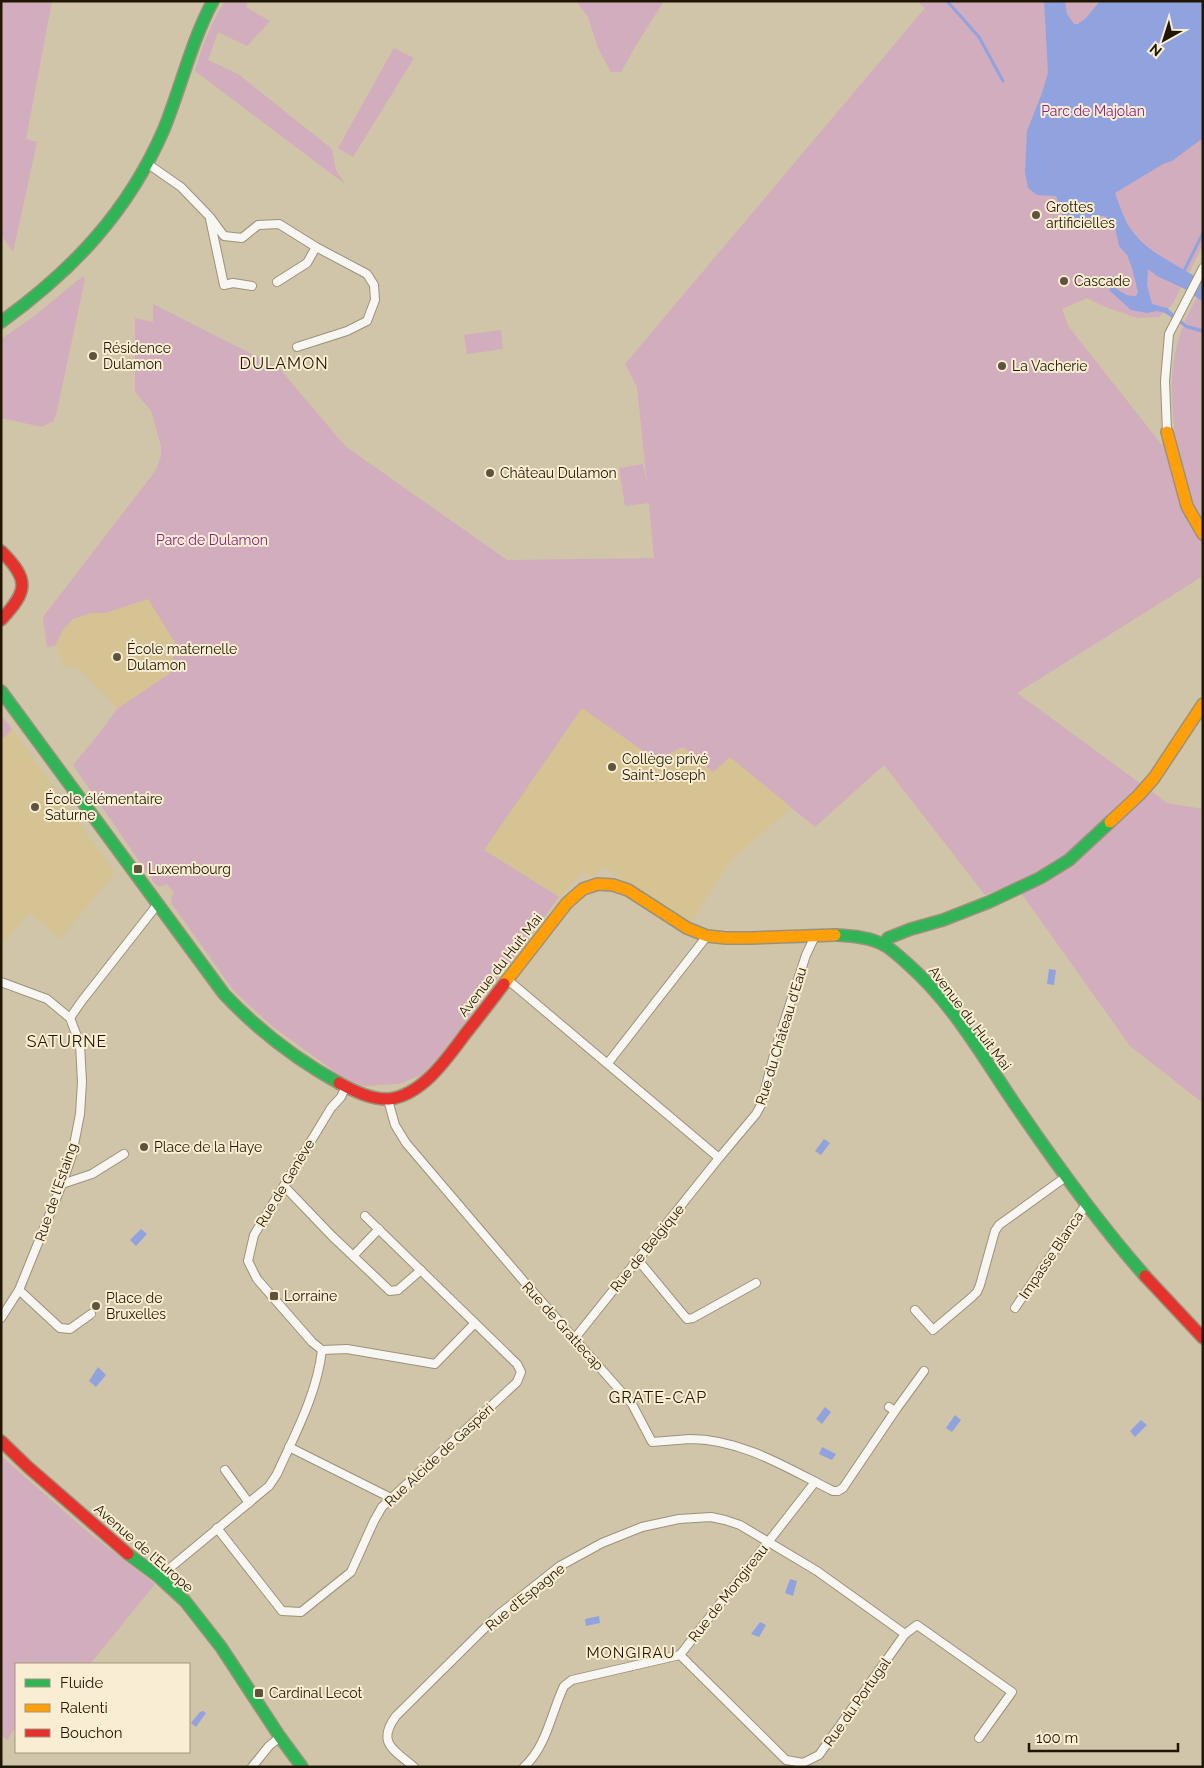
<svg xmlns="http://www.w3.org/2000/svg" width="1204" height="1768" viewBox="0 0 1204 1768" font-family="Raleway,sans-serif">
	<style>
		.built { fill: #d6c394 }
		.green { fill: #d1adbd }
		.water { fill: #90a3df }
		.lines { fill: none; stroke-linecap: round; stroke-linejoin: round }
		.stream { stroke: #90a3df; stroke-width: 3 }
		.street-casing { stroke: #9b927b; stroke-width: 10 }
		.fast-casing { stroke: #9b927b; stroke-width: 14 }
		.slow-casing { stroke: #9b927b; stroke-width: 14 }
		.jam-casing { stroke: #9b927b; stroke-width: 14 }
		.street { stroke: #f8f6f2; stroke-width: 8 }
		.fast { stroke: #30b455; stroke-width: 11 }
		.slow { stroke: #ff9f0a; stroke-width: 11 }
		.jam { stroke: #e5322d; stroke-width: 11 }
		.poi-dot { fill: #5e543d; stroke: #f9eed3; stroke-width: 2 }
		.labels { text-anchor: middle; stroke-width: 4; stroke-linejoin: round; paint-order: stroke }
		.park-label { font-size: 14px; fill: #882187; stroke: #f9eed3 }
		.poi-label { font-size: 14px; fill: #201703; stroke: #f9eed3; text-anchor: start }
		.street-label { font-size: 14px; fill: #201703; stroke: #f9eed3 }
		.neighbourhood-label { font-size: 15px; letter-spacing: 1px; fill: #201703; stroke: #f9eed3 }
		.quarter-label { font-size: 16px; letter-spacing: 1px; fill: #201703; stroke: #f9eed3 }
	</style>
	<rect width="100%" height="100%" fill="#d0c5a8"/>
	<g class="built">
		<path d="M149,599L177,646L169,674L117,709L80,669L65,666L55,646L63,630L73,619L91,613H105Z"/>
		<path d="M582,707L655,760L683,747L730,756L791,807L728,864L691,923L602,866L593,878L583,872L559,897L484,850Z"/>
		<path d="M12,729L115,873L60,939L30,913L1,945V741Z"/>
	</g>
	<g class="green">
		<path d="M1,1H52L26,139L37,142L13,252L1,235Z"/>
		<path d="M225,1H248L246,7L270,21L247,46L218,32L208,60L238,74L332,149L336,170L345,184L195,71C202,46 211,23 225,1Z"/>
		<path d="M576,1H664L636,45L621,72H611L598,48L588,17Z"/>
		<path d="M917,1H1203V245L1172,305L1159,317L1137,318L1103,306L1087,298L1062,309L1068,326L1162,445L1175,435C1171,401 1169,364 1181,332C1186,316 1195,301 1203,287V576L1017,693L1167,803L1203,809V1103L1130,1046L1014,883L985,895L884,765L815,827L730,757L713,772L683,747L656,760L582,708L484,850L559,897L440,1055L421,1075L399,1084L364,1086L344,1078L272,1026L234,991L172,904L171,898L174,893L167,884L160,887L155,884L73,765L99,734L117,709L169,674L177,646L148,599L105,613H91L73,619L63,630L55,646L47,647L43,617L156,470L161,456V446L151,411L135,392V318L153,322V304L279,368L345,446L507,560L654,558L649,503L625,506L619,468L643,464L647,484L637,387L625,364L925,8Z"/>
		<path d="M394,48L414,58L353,157L338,148Z"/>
		<path d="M83,276L85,279L56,415L53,421L42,427L1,418V339L32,318Z"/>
		<path d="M501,330L503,349L467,354L464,335Z"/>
		<path d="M1,715L12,729L1,741Z"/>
		<path d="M1,1456L90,1534L155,1584L90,1664H16V1727L7,1740L1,1735Z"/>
	</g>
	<g class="water">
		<path d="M1044,1H1065L1067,14L1074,24H1078L1086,18L1100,1H1203V138L1172,161L1163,164L1115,193C1120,206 1124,221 1133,232C1150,255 1180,265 1203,282V302L1185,289L1157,276L1148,269L1147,285L1152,304L1167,308L1187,325L1203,329V333L1186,328L1165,313L1157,311L1147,313L1131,310L1109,290L1112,286C1121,291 1126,297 1136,296L1138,292L1132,268L1127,255L1119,246L1115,227L1107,226V217L1103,216L1068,220L1063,216L1056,196L1037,195L1028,188L1025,172L1027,131L1042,93L1048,73Z"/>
		<path d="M1049,969L1056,970L1054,985L1047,984Z"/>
		<path d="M824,1139L830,1143L821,1155L815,1151Z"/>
		<path d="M141,1229L147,1234L136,1246L130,1240Z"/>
		<path d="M98,1367L106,1375L96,1387L89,1381Z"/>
		<path d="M825,1407L831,1412L822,1424L816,1419Z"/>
		<path d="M955,1415L961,1420L952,1432L946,1428Z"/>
		<path d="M1141,1420L1147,1425L1135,1437L1130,1431Z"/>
		<path d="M822,1447L836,1454L832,1460L819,1454Z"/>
		<path d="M790,1579L797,1581L793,1596L785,1593Z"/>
		<path d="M599,1616L600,1623L586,1626L585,1619Z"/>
		<path d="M760,1622L766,1625L759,1637L751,1634Z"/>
		<path d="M203,1711L206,1713L196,1727L191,1723L200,1712Z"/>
	</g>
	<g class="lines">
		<g class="stream">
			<path d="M947,1L979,37L1003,81"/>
			<path d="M1183,273L1203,233"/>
		</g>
		<g class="street-casing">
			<g id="street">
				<path d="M148,164L181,187L210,217L224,236L242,238L258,225L279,224L316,247L367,274L374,285L375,300L367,321L347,331L297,347"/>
				<path d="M210,219L224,285L233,283L252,286"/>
				<path d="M277,282L307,263L316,247"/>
				<path d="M1167,432L1165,381L1169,334L1203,268"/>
				<path d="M508,980L719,1158L756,1114L761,1105L776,1047L806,955L815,936"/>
				<path d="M1,982L47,999L70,1018L80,1044L82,1082L80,1114L72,1155L62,1184L19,1290L1,1318"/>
				<path d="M70,1018L81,1002L157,905"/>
				<path d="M608,1063L707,936"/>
				<path d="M388,1100L395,1125L406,1143L527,1285L632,1404L652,1442C664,1441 677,1440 690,1439C742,1439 789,1469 833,1491H838L843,1488L895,1411L889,1407"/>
				<path d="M62,1184L92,1174L124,1154"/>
				<path d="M284,1186L332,1236L390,1291L398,1290L421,1270"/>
				<path d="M353,1256L379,1229"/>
				<path d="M638,1260L687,1319L693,1318L756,1283"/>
				<path d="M19,1290L60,1328L70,1329L91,1314"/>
				<path d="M1015,1308L1087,1203"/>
				<path d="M915,1310L933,1330L972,1297L977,1292L980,1285L995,1231L999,1225L1067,1176"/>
				<path d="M575,1338L719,1158"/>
				<path d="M322,1350L312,1342L257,1279L248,1261L254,1235L331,1108L341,1097L345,1088"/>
				<path d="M322,1350L347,1349L435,1364L475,1323"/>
				<path d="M895,1411L924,1371"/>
				<path d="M289,1447L393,1499"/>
				<path d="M225,1470L249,1503"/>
				<path d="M217,1528L282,1611L301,1612L351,1572L374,1521L382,1507L517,1382L521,1372L517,1364L365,1216"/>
				<path d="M159,1577L269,1486L277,1474C295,1434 317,1394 322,1350"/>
				<path d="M905,1634L917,1625L1012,1692L979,1738"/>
				<path d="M252,1767L269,1746L280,1737"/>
				<path d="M414,1767C394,1750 376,1743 396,1716L498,1615L560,1566L602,1543L642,1527L679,1519L711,1517L725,1520L740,1525L817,1571L905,1634L819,1755L803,1763L786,1760L680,1655"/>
				<path d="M524,1767C547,1746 551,1713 564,1686L572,1680L680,1655L815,1482"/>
			</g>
		</g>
		<g class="fast-casing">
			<g id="fast">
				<path d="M1,322C73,270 128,212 164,129C181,87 191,42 213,1"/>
				<path d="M1,691L224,994C257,1029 297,1060 339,1083"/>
				<path d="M835,935C852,936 871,937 886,946C895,952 902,959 910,966C955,1006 985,1061 1019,1110C1058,1167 1099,1224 1145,1276"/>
				<path d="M884,945L888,938L911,929L943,920L989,902L1040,878L1069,860L1110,822"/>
				<path d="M128,1554L159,1577L185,1601L221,1647L280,1737L302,1767"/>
			</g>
		</g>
		<g class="slow-casing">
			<g id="slow">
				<path d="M1167,432L1187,506L1203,534"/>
				<path d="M1110,822L1139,795L1154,778L1203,704"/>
				<path d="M504,984L567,903L583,889L598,884L613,885L628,890L687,928L707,936L726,938H751L835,935"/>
			</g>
		</g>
		<g class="jam-casing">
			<g id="jam">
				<path d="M1,551C30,580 28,591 1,620"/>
				<path d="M339,1083C354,1091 372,1100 389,1099C423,1095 448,1057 466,1033C479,1017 491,1001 504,984"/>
				<path d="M1145,1276L1203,1338"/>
				<path d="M1,1441L28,1467L128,1554"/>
			</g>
		</g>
		<use href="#street" class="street"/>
		<use href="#fast" class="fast"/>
		<use href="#slow" class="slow"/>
		<use href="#jam" class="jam"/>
	</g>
	<g class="poi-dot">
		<circle cx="1036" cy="215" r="5"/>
		<circle cx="1064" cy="281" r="5"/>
		<circle cx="93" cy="356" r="5"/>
		<circle cx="1002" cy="366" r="5"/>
		<circle cx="490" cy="473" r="5"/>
		<circle cx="117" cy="657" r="5"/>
		<circle cx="612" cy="767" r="5"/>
		<circle cx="35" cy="807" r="5"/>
		<rect x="133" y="864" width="10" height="10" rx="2.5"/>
		<circle cx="144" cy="1147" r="5"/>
		<rect x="269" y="1291" width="10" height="10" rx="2.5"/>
		<circle cx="96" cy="1306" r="5"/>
		<rect x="254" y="1688" width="10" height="10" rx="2.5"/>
	</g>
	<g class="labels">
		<g class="park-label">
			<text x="1093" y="116">Parc de Majolan</text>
			<text x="212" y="545">Parc de Dulamon</text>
		</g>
		<g class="poi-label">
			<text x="1046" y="212">Grottes<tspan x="1046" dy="16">artificielles</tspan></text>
			<text x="1074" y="286">Cascade</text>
			<text x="103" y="353">Résidence<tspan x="103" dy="16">Dulamon</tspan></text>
			<text x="1012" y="371">La Vacherie</text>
			<text x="500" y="478">Château Dulamon</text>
			<text x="127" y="654">École maternelle<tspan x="127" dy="16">Dulamon</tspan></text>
			<text x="622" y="764">Collège privé<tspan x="622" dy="16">Saint-Joseph</tspan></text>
			<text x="45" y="804">École élémentaire<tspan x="45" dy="16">Saturne</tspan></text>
			<text x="148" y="874">Luxembourg</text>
			<text x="154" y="1152">Place de la Haye</text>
			<text x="284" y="1301">Lorraine</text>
			<text x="106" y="1303">Place de<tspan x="106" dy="16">Bruxelles</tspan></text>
			<text x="269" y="1698">Cardinal Lecot</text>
		</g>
		<g class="street-label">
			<text transform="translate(500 965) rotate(-52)" y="5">Avenue du Huit Mai</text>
			<text transform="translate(970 1018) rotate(53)" y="5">Avenue du Huit Mai</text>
			<text transform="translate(781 1036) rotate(-73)" y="5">Rue du Château d'Eau</text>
			<text transform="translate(285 1183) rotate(-59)" y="5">Rue de Genève</text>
			<text transform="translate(56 1192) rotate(-71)" y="5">Rue de l'Estaing</text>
			<text transform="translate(647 1248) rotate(-51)" y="5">Rue de Belgique</text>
			<text transform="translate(1051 1255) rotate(-56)" y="5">Impasse Blanca</text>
			<text transform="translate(563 1326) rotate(48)" y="5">Rue de Grattecap</text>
			<text transform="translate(439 1455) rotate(-43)" y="5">Rue Alcide de Gaspéri</text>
			<text transform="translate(144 1548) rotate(41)" y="5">Avenue de l'Europe</text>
			<text transform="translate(728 1593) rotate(-52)" y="5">Rue de Mongireau</text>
			<text transform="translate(525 1597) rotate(-39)" y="5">Rue d'Espagne</text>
			<text transform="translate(857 1702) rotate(-55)" y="5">Rue du Portugal</text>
		</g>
		<g class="neighbourhood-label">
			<text x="631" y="1658">MONGIRAU</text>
		</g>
		<g class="quarter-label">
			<text x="284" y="369">DULAMON</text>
			<text x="67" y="1047">SATURNE</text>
			<text x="658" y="1403">GRATE-CAP</text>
		</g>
	</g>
	<rect width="1204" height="1768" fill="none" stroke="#201703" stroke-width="5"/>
	<rect x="15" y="1663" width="175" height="90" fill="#f9eed3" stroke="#a29880"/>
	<rect x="25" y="1679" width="25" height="8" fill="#30b455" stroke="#a29880"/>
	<text x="60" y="1688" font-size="15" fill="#201703">Fluide</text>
	<rect x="25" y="1704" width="25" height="8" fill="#ff9f0a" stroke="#a29880"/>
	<text x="60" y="1713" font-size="15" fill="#201703">Ralenti</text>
	<rect x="25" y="1729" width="25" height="8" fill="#e5322d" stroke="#a29880"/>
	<text x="60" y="1738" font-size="15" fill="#201703">Bouchon</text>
	<g transform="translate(1164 40) rotate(219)" stroke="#f9eed3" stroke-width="4" paint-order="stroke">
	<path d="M0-4L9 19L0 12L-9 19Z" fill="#201703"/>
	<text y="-8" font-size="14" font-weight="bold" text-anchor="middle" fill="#201703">N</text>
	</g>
	<path d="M1029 1743v8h149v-8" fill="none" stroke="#201703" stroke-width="2.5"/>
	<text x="1036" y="1743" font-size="15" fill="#201703" stroke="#f9eed3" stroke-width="4" paint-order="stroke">100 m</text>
</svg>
